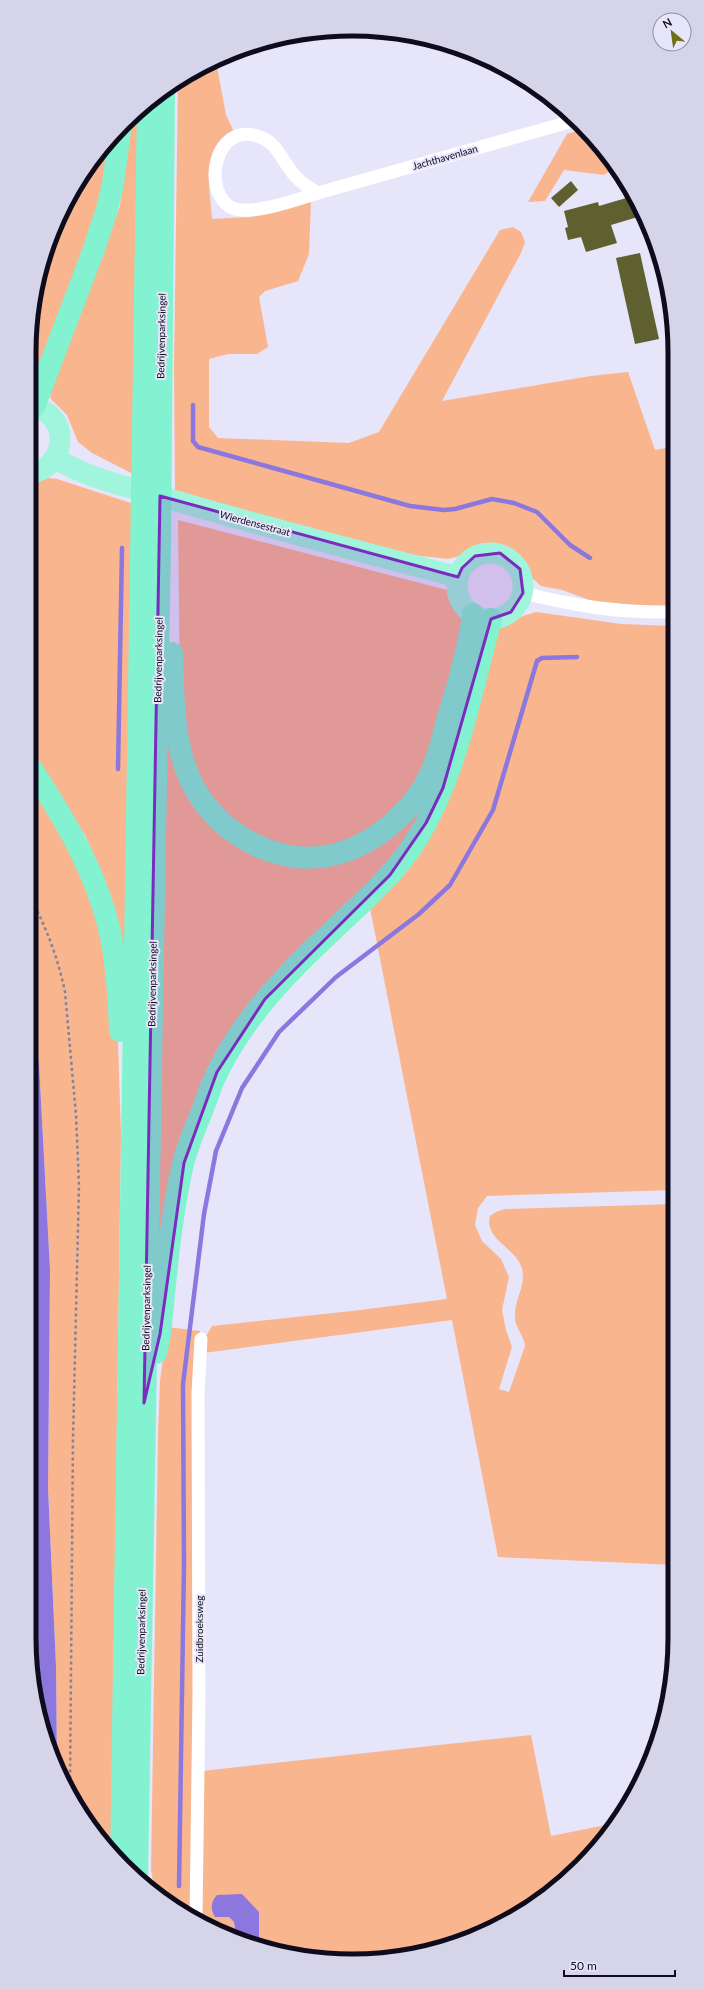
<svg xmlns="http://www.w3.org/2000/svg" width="704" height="1990" viewBox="0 0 704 1990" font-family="Lato,sans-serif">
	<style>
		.green { fill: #f9b58e }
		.water { fill: #8c77df }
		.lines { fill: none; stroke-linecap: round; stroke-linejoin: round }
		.stream { stroke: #8c77df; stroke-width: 4.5 }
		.building { fill: #5e602f }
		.path { stroke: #848295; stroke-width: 2.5; stroke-dasharray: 3 3; stroke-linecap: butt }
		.minor { stroke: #fff; stroke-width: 13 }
		.primary { stroke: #a1f5dc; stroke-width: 21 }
		.trunk { stroke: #82f2d0; stroke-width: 22 }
		.marked { fill: #7b2cbf; fill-opacity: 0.2; stroke: #7b2cbf; stroke-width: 3; stroke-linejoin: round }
		.labels { text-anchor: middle; stroke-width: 4; stroke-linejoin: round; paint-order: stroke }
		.street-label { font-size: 10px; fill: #0e0b1c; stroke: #e7e5fa }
		.rim { fill: none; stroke: #0e0b1c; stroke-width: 5 }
	</style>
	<rect width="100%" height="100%" fill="#e7e5fa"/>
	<g class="green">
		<path d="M216,61L226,115L233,130C199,150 210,185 212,219L251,217L311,201L309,254L298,281L265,291L259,297L268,347L257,354H228L209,359V427L218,438L349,443L379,432L500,230L513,227L521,232L525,242L521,253L442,401L591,376L628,372L655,450L672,447L673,606L664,607L595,602L562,590L541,586L532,578L517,556L504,547L486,546L472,549L464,555L448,559L394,553L175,492L174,365L178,81L190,72Z"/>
		<path d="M139,109L137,476L92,453L78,442L67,415L50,398L53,377L120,206L130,119Z"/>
		<path d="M583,129L595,139L614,168L604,175L564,170L545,201L528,202L567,134Z"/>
		<path d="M114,135L108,185L29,397V352L40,269L62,209L96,156Z"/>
		<path d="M48,478L57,479L137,505L128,1012L116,933L106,882L86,837L29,746V483Z"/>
		<path d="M178,520L447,590L465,621L429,757L411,796L365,837L310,851L255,839L213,805L188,749L180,695Z"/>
		<path d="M536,612L621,624L673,626L674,1190L487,1196L478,1208L475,1225L482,1241L501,1259L509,1277L502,1310L506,1330L512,1347L499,1389L509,1392L525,1346C524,1335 515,1328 515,1317C514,1299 528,1284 521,1266C514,1247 484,1239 490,1216L496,1212L505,1209L674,1204L675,1565L498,1557L452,1320L204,1353V1340L212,1326L352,1311L447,1299L369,903L393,879L496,630L510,620Z"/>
		<path d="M167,673L207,817L329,861L427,790L422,821L219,1061L157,1312Z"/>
		<path d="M29,777L90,890L117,1014L121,1133L111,1853L57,1767L56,1666L48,1488L50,1270L39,1064L29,1003Z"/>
		<path d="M167,1327L200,1331L197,1351L192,1917L155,1894L151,1869L158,1435L160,1381Z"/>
		<path d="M531,1735L551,1836L616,1823L581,1866L532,1906L435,1950L373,1960L310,1958L259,1943V1912L215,1917H229L234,1922L236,1936L209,1928L200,1922L202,1771Z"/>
	</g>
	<g class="water">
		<path d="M29,1003L39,1064L50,1270L48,1488L56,1666L57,1767L54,1761L35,1701L29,1638Z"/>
		<path d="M242,1894L259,1912V1943L236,1936L234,1922L229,1917H215C210,1909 211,1901 217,1895Z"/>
	</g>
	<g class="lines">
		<g class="stream">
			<path d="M44,257L69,205L72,194"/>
			<path d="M193,405V441L198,447L410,506L444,510L455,509L492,499L514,503L537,512L570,545L590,558"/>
			<path d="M118,769L122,548"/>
			<path d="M179,1886L184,1565L183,1384L204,1214L216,1151L242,1088L279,1032L336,977L419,914L450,885L493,810L537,661L542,658L577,657"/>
		</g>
	</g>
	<g class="building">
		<path d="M571,181L578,190L559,207L551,198Z"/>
		<path d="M633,196L638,204L641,216L611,225L617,243L586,252L581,237L568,240L565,228L568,227L564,211L598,202L599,206Z"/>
		<path d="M640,253L659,339L635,344L616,258Z"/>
	</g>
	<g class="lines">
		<path class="path" d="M29,895C46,926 58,958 65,992L76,1115L79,1186L73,1438L70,1788"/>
		<g class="minor">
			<path d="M318,193C298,199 255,215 235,209C200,197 213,119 260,137C278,143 284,165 296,177C302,184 310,188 318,193L573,121"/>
			<path d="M523,593C576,606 618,613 673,612"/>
			<path d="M196,1919L199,1695L198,1393L201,1339"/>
		</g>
		<g class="primary">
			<path d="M29,407C69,409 72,466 29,474"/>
			<path d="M55,458C90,480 134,488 173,500C267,528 363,552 458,577"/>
			<circle cx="490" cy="586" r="33"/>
		</g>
		<g class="trunk">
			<path d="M34,407L94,249L107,209L113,184L120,130"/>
			<path d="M172,653C173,696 173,751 195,789C221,836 282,869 336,854C368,846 396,824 416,798C435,774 441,743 449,714C459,682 469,648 473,614"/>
			<path d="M29,765C63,816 96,871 110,932C117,964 119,998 120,1031"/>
			<path d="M156,1353L160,1334C166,1277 170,1220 183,1164C188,1143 198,1123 205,1103C209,1093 212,1082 217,1073C243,1019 286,974 329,934C356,908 383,885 406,855C454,790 470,696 491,619"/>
			<path d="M121,1862L148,103"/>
			<path d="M137,1877L160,547L164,91"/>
		</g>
	</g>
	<path class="marked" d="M160,496L458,577L462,568L475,556L500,553L520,569L523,593L511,612L491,619L443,788L426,823L390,875L265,999L217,1072L184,1163L160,1334L144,1403Z"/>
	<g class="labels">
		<g class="street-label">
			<text transform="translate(445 157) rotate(-16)" y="4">Jachthavenlaan</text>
			<text transform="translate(161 336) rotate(-89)" y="4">Bedrijvenparksingel</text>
			<text transform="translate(255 523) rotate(15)" y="4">Wierdensestraat</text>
			<text transform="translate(158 660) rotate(-89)" y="4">Bedrijvenparksingel</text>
			<text transform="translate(152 984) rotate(-89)" y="4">Bedrijvenparksingel</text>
			<text transform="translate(146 1308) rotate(-89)" y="4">Bedrijvenparksingel</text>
			<text transform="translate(199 1629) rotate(-90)" y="4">Zuidbroeksweg</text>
			<text transform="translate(141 1632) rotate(-89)" y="4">Bedrijvenparksingel</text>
		</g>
	</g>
	<path d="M0 0H704V1990H0ZM352 36H352A316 316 0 0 1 668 352V1638A316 316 0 0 1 352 1954H352A316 316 0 0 1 36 1638V352A316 316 0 0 1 352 36Z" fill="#d6d4e8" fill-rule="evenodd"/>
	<path class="rim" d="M352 36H352A316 316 0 0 1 668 352V1638A316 316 0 0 1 352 1954H352A316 316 0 0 1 36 1638V352A316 316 0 0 1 352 36Z"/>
	<g transform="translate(672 32) rotate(331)"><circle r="19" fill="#e7e5fa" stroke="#908ea1"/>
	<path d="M0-3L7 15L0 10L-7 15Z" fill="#707116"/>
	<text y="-6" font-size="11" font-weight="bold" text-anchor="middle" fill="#0e0b1c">N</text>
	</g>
	<path d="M564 1970v6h111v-6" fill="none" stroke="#0e0b1c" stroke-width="2"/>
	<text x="570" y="1970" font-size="12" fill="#0e0b1c" stroke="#e7e5fa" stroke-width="3" paint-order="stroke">50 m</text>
</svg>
